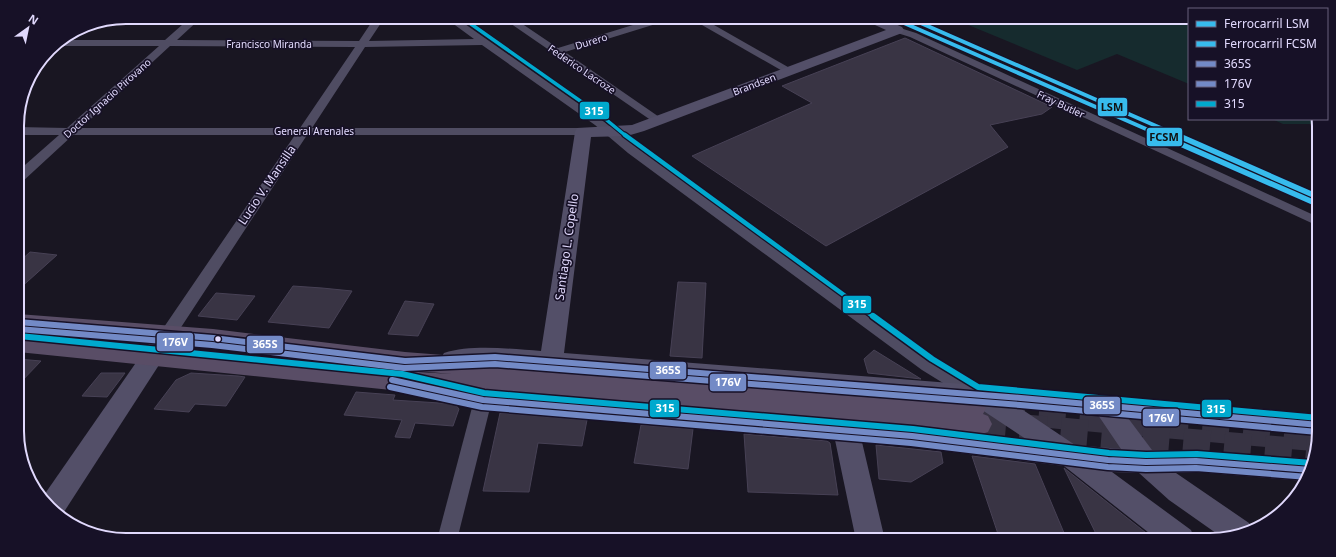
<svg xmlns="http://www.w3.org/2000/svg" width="1336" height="557" viewBox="0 0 1336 557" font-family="'Noto Sans',sans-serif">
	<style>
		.green { fill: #162b2e }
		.building { fill: #393444; stroke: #474155 }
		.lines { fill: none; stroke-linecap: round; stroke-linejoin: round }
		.primary-tunnel { stroke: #373343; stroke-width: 27; stroke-dasharray: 27 14; stroke-linecap: butt }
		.street { fill: #4f4c62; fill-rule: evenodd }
		.secondary { fill: #534f68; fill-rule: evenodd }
		.primary { fill: #594d66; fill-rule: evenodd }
		.bus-1-casing { stroke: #171127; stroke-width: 9 }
		.bus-2-casing { stroke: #171127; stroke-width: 9 }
		.bus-3-far2-casing { stroke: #171127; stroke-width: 5.5 }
		.bus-3-far1-casing { stroke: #171127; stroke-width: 7 }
		.bus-3-casing { stroke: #171127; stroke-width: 9 }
		.bus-1 { stroke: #738ac6; stroke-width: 6 }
		.bus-2 { stroke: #738ac6; stroke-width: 6 }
		.bus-3-far2 { stroke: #00a9ce; stroke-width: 3.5 }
		.bus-3-far1 { stroke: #00a9ce; stroke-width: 4.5 }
		.bus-3 { stroke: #00a9ce; stroke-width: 6 }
		.rail-1-far1-casing { stroke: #171127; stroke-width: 6 }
		.rail-1-casing { stroke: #171127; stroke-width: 8 }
		.rail-2-far1-casing { stroke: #171127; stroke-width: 6 }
		.rail-2-casing { stroke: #171127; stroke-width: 8 }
		.rail-1-far1 { stroke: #37bbed; stroke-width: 4 }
		.rail-1 { stroke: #37bbed; stroke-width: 5.5 }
		.rail-2-far1 { stroke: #37bbed; stroke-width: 4 }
		.rail-2 { stroke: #37bbed; stroke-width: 5.5 }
		.bus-dot { fill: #e1d9fd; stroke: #171127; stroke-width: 1.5 }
		.labels { text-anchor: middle; stroke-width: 3.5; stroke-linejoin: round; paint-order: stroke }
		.far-street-label { font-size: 10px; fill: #e1d9fd; stroke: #171127 }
		.street-label { font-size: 12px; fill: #e1d9fd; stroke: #171127 }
		.rim { fill: none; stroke: #e1d9fd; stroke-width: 2 }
		.line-badge { stroke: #171127; stroke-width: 1.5 }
		.badge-label { font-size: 11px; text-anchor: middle; font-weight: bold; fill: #fff }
		.pale-badge-label { font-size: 11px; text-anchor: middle; font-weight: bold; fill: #111 }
	</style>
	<rect width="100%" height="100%" fill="#191622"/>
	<g class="green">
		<path d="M949,17H1189V84L1117,54L1077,70Z"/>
		<path d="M1272,119H1318V124H1283Z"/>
	</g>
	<g class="building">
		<path d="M905,38L1052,107L1042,114L990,125L1008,147L826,246L692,156L812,103L782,86Z"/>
		<path d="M30,252L57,255L18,290V263Z"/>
		<path d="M678,282L706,283L702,358L670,356Z"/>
		<path d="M293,286L322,288L352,291L329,328L268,322Z"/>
		<path d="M216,293L255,296L237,320L198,316Z"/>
		<path d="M405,301L434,304L418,336L388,334Z"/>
		<path d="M874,350L921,379L868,373L864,359Z"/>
		<path d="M18,359L41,361L18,385Z"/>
		<path d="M101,373H125L107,397L82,396Z"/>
		<path d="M191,373L238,376L245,377L226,406L195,404L189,412L154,409L176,380Z"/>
		<path d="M356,392L395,395L393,400L455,404L459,409L453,426L415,423L410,438L395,437L402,420L344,415Z"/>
		<path d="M500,413L587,420L582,446L538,443L529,492L483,491Z"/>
		<path d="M641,425L693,429L688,469L634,463Z"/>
		<path d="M744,434L827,441L830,443L838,495L748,492Z"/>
		<path d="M876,445L941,452L943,463L911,482L879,479Z"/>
		<path d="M972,456L1035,464L1067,540H1000Z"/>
		<path d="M1064,468L1155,540H1099Z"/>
	</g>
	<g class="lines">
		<g class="primary-tunnel">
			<path d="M998,410L1318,438"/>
			<path d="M979,424L1315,453"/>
		</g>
		<g class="street">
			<path d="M191,17H202L177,40L359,41L375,17H385L369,41L474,39L444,17H455L603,121L636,147L934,360L981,389L984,394L981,399L975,401L969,399L922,370L628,153L595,125L482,45L365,47L312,128H583L587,129L589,132L587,135H307L174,338L168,340L162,338L160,334L162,330L295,135H73L22,182L17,183V172L59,135H17V127L67,128L159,46H55L53,45L60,40H165ZM170,46L355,47L300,128H81Z"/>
			<path d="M501,17H512L558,48L659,17H674L672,19L565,52L665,121L663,123H655Z"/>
			<path d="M688,17H700L795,71L790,74L786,73Z"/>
			<path d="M897,27L916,33L1318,217V226L910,37L894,32L892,30L894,28Z"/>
			<path d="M483,393L489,395L492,400L457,540H437L474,400L477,395Z"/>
		</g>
		<g class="secondary">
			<path d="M862,17H880L902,27L904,30L902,33L644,131L627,136L591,137L564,353L1105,395L1319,414L1318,435L1128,418L1152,450H1196L1313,459L1311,473L1304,481L1196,472L1176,473L1249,523L1251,527L1223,538L1169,500L1139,473L1112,472L1191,530L1195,540H1158L1064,466L912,447L862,442L885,540H856L835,440L483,410L426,395L423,388L426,381L435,378L483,390L912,425L1026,439L973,404L495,366L452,368L444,365L440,359L444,353C472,344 511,349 541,351L575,132L577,128L632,125L886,30L864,20ZM1020,408L1098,415L1121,449L1075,445Z"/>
			<path d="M168,326L176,328L179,334L62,515L42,498L160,328Z"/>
		</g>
		<path class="primary" d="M18,314L213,329L405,352L973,397L982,401L986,408L983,414L988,416L992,424L988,432L979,435L657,408L401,391L18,352V334L401,371L452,374L405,370L213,347L18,330Z"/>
		<g class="bus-1-casing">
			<g id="bus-1">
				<path d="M18,322L213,338L405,361L495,357L1021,398L1319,425"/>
				<path d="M392,380L483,400L912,436L1108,460L1146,462L1196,461L1311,470"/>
			</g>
		</g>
		<g class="bus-2-casing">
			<g id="bus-2">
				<path d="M18,329L212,345L404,368L495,364L1020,405L1318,432"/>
				<path d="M390,387L482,407L911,443L1108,467L1146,469L1196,468L1308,477"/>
			</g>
		</g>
		<g class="bus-3-far2-casing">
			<path id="bus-3-far2" d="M461,17L603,117L626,136"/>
		</g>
		<g class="bus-3-far1-casing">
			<path id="bus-3-far1" d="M625,135L874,317"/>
		</g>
		<g class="bus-3-casing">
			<g id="bus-3">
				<path d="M873,316L932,359L978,387L1319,418"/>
				<path d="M19,336L402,374L484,393L913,429L1109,453L1146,455L1197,454L1312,463"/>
			</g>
		</g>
		<use href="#bus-1" class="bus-1"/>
		<use href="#bus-2" class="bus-2"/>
		<use href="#bus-3-far2" class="bus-3-far2"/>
		<use href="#bus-3-far1" class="bus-3-far1"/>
		<use href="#bus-3" class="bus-3"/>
		<g class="rail-1-far1-casing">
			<path id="rail-1-far1" d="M907,17L1179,136"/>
		</g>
		<g class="rail-1-casing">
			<path id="rail-1" d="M1177,135L1318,197"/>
		</g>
		<g class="rail-2-far1-casing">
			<path id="rail-2-far1" d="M904,23L1162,136"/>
		</g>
		<g class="rail-2-casing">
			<path id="rail-2" d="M1160,135L1315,203"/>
		</g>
		<use href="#rail-1-far1" class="rail-1-far1"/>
		<use href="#rail-1" class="rail-1"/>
		<use href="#rail-2-far1" class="rail-2-far1"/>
		<use href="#rail-2" class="rail-2"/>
	</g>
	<circle class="bus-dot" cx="218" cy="339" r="3.5"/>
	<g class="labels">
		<g class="far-street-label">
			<text transform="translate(591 41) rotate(-17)" y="4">Durero</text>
			<text x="269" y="48">Francisco Miranda</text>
			<text transform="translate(582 69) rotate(34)" y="4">Federico Lacroze</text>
			<text transform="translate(754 84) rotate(-21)" y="4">Brandsen</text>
			<text transform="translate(107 98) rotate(-42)" y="4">Doctor Ignacio Pirovano</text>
			<text transform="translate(1061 104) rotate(25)" y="4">Fray Butler</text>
			<text x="314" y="135">General Arenales</text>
		</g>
		<g class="street-label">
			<text transform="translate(267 185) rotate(-56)" y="4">Lucio V. Mansilla</text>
			<text transform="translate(567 247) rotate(-82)" y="4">Santiago L. Copello</text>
		</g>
	</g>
	<path d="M0 0H1336V557H0ZM126 24H1210A102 102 0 0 1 1312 126V431A102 102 0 0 1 1210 533H126A102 102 0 0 1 24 431V126A102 102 0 0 1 126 24Z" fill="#171127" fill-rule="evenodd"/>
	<path class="rim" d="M126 24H1210A102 102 0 0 1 1312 126V431A102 102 0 0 1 1210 533H126A102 102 0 0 1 24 431V126A102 102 0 0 1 126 24Z"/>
	<g class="line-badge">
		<rect x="1097" y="97" width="31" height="20" rx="4" fill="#37bbed"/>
		<rect x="579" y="101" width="31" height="19" rx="4" fill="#00a9ce"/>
		<rect x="1146" y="127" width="37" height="20" rx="4" fill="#37bbed"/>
		<rect x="842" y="295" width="30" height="19" rx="4" fill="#00a9ce"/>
		<rect x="156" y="332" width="38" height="20" rx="4" fill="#738ac6"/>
		<rect x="246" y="335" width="38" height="19" rx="4" fill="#738ac6"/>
		<rect x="649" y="361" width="38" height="19" rx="4" fill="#738ac6"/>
		<rect x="709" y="373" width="38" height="19" rx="4" fill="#738ac6"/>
		<rect x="1083" y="396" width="38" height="19" rx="4" fill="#738ac6"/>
		<rect x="649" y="399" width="31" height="19" rx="4" fill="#00a9ce"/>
		<rect x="1201" y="399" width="31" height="19" rx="4" fill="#00a9ce"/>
		<rect x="1142" y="408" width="38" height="19" rx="4" fill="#738ac6"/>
	</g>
	<g class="badge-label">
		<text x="594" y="115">315</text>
		<text x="857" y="308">315</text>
		<text x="175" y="346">176V</text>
		<text x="265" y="348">365S</text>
		<text x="668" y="374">365S</text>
		<text x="728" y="386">176V</text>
		<text x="1102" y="409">365S</text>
		<text x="665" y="412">315</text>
		<text x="1216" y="413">315</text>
		<text x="1161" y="422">176V</text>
	</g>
	<g class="pale-badge-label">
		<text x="1112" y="111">LSM</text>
		<text x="1164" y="141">FCSM</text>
	</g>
	<rect x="1188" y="8" width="140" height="112" fill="#171127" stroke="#68617d"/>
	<rect x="1196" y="21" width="20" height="6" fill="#37bbed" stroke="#68617d"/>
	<text x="1224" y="28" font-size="12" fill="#e1d9fd">Ferrocarril LSM</text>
	<rect x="1196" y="41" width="20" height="6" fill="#37bbed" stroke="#68617d"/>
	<text x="1224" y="48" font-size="12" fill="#e1d9fd">Ferrocarril FCSM</text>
	<rect x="1196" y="61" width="20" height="6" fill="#738ac6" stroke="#68617d"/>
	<text x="1224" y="68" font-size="12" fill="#e1d9fd">365S</text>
	<rect x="1196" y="81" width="20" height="6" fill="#738ac6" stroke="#68617d"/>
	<text x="1224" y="88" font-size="12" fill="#e1d9fd">176V</text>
	<rect x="1196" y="101" width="20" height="6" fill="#00a9ce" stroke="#68617d"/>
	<text x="1224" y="108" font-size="12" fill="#e1d9fd">315</text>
	<g transform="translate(28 28) rotate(33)" stroke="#171127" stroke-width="3" paint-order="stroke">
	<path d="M0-3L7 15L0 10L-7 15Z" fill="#e1d9fd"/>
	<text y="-6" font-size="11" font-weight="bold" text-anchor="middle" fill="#e1d9fd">N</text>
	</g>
</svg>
